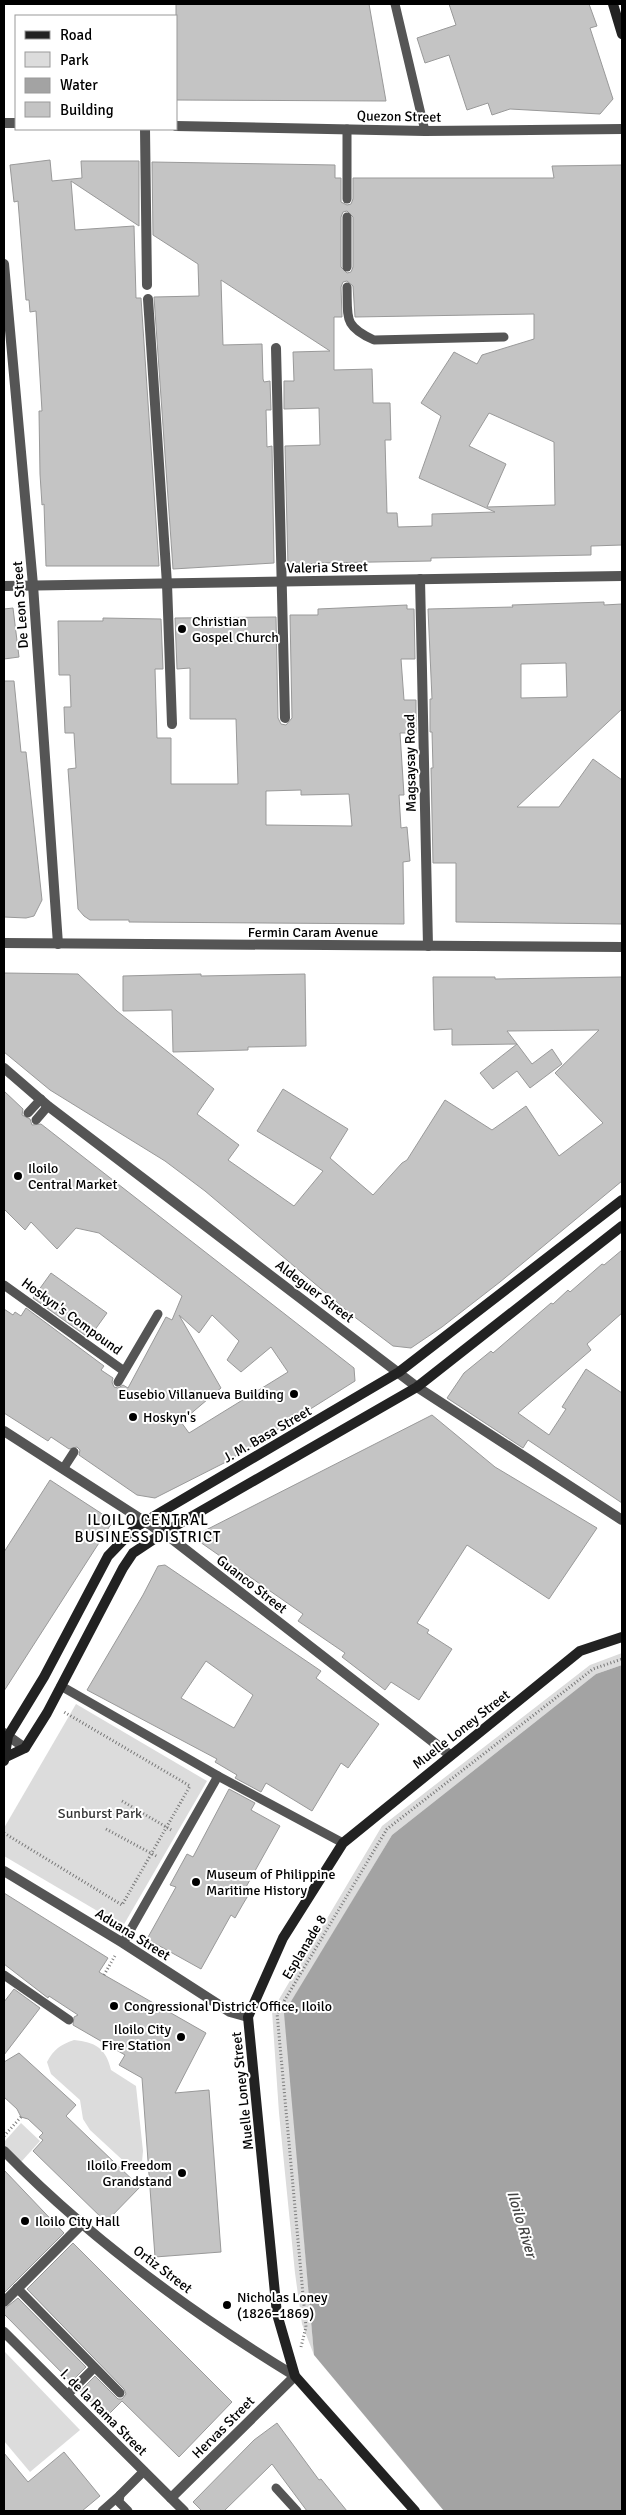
<svg xmlns="http://www.w3.org/2000/svg" width="626" height="2515" viewBox="0 0 626 2515" font-family="Signika,sans-serif">
	<style>
		.green { fill: #dcdcdc }
		.water { fill: #a3a3a3 }
		.building { fill: #c4c4c4; stroke: #999; fill-rule: evenodd }
		.lines { fill: none; stroke-linecap: round; stroke-linejoin: round }
		.path { stroke: #777; stroke-width: 3; stroke-dasharray: 1 2.5; stroke-linecap: butt }
		.service { stroke: #555; stroke-width: 9 }
		.minor { stroke: #555; stroke-width: 10 }
		.tertiary { stroke: #555; stroke-width: 10 }
		.secondary { stroke: #222; stroke-width: 10 }
		.poi-dot { fill: #000; stroke: #fff; stroke-width: 2 }
		.labels { text-anchor: middle; stroke-width: 4; stroke-linejoin: round; paint-order: stroke }
		.street-label { font-size: 14px; fill: #000; stroke: #fff }
		.poi-label { font-size: 14px; fill: #000; stroke: #fff; text-anchor: start }
		.park-label { font-size: 14px; fill: #333; stroke: #fff }
		.neighbourhood-label { font-size: 15px; letter-spacing: 1px; fill: #000; stroke: #fff }
		.water-label { font-size: 15px; font-style: italic; fill: #444; stroke: #fff }
	</style>
	<rect width="100%" height="100%" fill="#fff"/>
	<g class="green">
		<path d="M622,1653V1665L596,1674L392,1835L285,2013L314,2355L302,2324L295,2273L279,2113L272,2011L382,1826L590,1665Z"/>
		<path d="M76,1704L207,1781L123,1926L4,1856V1828Z"/>
		<path d="M74,2040C95,2042 106,2048 111,2070L136,2086L143,2151L142,2162L137,2167L129,2166L90,2130L83,2119L80,2100L51,2074L47,2062C54,2049 60,2045 74,2040Z"/>
		<path d="M21,2123L40,2141L21,2162L4,2147V2142Z"/>
		<path d="M4,2351L80,2430L30,2472L4,2441Z"/>
	</g>
	<path class="water" d="M622,1665V2511H444L314,2355L284,2013L392,1835L596,1674Z"/>
	<g class="building">
		<path d="M176,4H369L386,101L176,100Z"/>
		<path d="M449,4H589L597,26L590,28L613,99L600,114L510,109L492,115L488,103L467,110L449,55L425,63L417,38L456,25Z"/>
		<path d="M50,160L52,181L82,178L81,161H139V226L71,181L75,230L134,226L136,298H141L159,566H46L44,504L42,505L40,474L39,411H42L36,311L30,312L29,300H26L18,201L14,202L10,165Z"/>
		<path d="M152,162L335,165V178H341V202L347,205L351,204L353,199V178H554L552,166L622,165V545L591,546V555L431,558V561L318,563L288,566L285,446L320,445L319,408L284,409V381H294L293,352L330,351L221,280L223,345L262,344L263,379L264,382L270,381L271,410H266L267,447L272,446L274,563L173,569L154,297L199,296L198,264L153,235ZM347,211L353,217V267L351,272L347,273L341,267V217L343,212ZM347,281L353,286L355,317L534,314V339L482,355L477,364L454,352L421,403L441,416L419,478L495,512L432,514V526L398,527L397,513H387L385,440H391L390,403H373L372,369L334,370V317H342L341,287L343,282ZM489,413L554,442L555,505L487,507L506,464L469,446Z"/>
		<path d="M604,602V605L622,604V709L517,807H559L593,759L622,780V924L456,922V863H433L431,768H433L432,732H430V699H432L428,609L513,607L512,605ZM566,663L567,697L521,698V664Z"/>
		<path d="M407,605V609H414L415,659H401L404,700H416V733H400L404,795H399L401,828L407,827L410,861L403,862L404,924L129,922V920H90L84,916L78,909L68,769L76,768L74,733H65L64,707H71L70,675H59L58,621H103V618L161,619L163,669H155L157,738H171V784H238L236,719H190V668L177,669L175,618L276,617L278,718L281,724L286,725L292,718L290,615H318V609ZM301,790V795L349,794L352,826L266,825V791Z"/>
		<path d="M13,608L19,657L4,659V609Z"/>
		<path d="M4,681H14L21,752H26L42,900L34,916L26,918L4,917Z"/>
		<path d="M4,973L78,974L117,1011L214,1089L197,1114L239,1145L228,1160L294,1206L323,1171L257,1131L283,1089L348,1129L330,1158L373,1195L402,1163L407,1160L445,1100L492,1130L526,1106L559,1156L603,1123L555,1073L599,1030L507,1031L517,1044L452,1045V1029L434,1030L433,977H495V979L622,977V1181L500,1282L442,1327L411,1348L393,1346L352,1315L205,1191L165,1161L50,1090L4,1052Z"/>
		<path d="M201,974V976L305,974L306,1046L248,1047V1050L173,1052L172,1010L123,1011V976Z"/>
		<path d="M517,1044L532,1064L552,1049L562,1064L530,1088L517,1071L493,1089L480,1073Z"/>
		<path d="M4,1091L23,1109L22,1115L30,1119L32,1125L41,1124L354,1368L355,1381L226,1462L155,1498L137,1495L79,1455L80,1450L77,1447L69,1449L51,1437L48,1441L4,1413V1309L13,1315L15,1312L21,1316L26,1308L104,1366L101,1370L113,1378L112,1382L114,1387L118,1388L123,1385L128,1388L166,1317L172,1320L182,1296L99,1233L76,1228L57,1249L31,1222L25,1230L4,1209ZM179,1315L199,1333L212,1315L239,1341L227,1360L241,1372L271,1347L288,1372L189,1433L181,1422L221,1388Z"/>
		<path d="M622,1250V1313L587,1344L591,1350L518,1413L549,1435L566,1409L562,1407L586,1369L622,1393V1503L528,1440L523,1448L447,1398L464,1373L491,1351L493,1353L551,1303L553,1304L568,1290L570,1292L602,1264L604,1265Z"/>
		<path d="M51,1273L107,1313L89,1338L33,1298Z"/>
		<path d="M432,1415L495,1467L597,1528L549,1599L467,1545L417,1623L429,1630L427,1633L452,1649L419,1700L391,1682L385,1690L342,1657L345,1653L298,1621L303,1614L200,1542V1533Z"/>
		<path d="M50,1480L113,1521L4,1691V1552Z"/>
		<path d="M165,1565L321,1671L316,1678L379,1724L348,1768L341,1763L312,1811L266,1783L261,1792L235,1778L237,1775L215,1762L217,1759L87,1690L143,1595L158,1566ZM206,1661L253,1695L234,1728L181,1698Z"/>
		<path d="M229,1789L255,1803L251,1810L280,1826L246,1887L252,1889L243,1904L235,1918L231,1915L201,1969L147,1939L176,1887L170,1885L187,1854L193,1857Z"/>
		<path d="M4,1893L108,1958L99,1972L206,2033L175,2093L209,2090L221,2252L155,2257L142,2078L119,2065L125,2055L73,2025L74,2017L78,2015L49,1996L48,1998L4,1964Z"/>
		<path d="M14,1989L40,2008L4,2055V2002Z"/>
		<path d="M19,2053L76,2105L66,2116L140,2187L106,2222L33,2151L43,2140L39,2137L43,2133L28,2119L21,2117L17,2109L4,2097V2062Z"/>
		<path d="M4,2170L64,2233L4,2293Z"/>
		<path d="M73,2243L232,2402L179,2457L122,2401L106,2417L80,2391L95,2376L118,2399H122L126,2394L124,2389L27,2289Z"/>
		<path d="M18,2298L86,2367L71,2382L4,2314V2309Z"/>
		<path d="M277,2423L319,2480L321,2479L347,2511H307L272,2464L224,2511H202L193,2502L254,2440Z"/>
		<path d="M64,2452L100,2496L82,2511H4V2453L28,2482Z"/>
	</g>
	<g class="lines">
		<g class="path">
			<path d="M122,1801L173,1831"/>
			<path d="M106,1829L158,1857"/>
			<path d="M4,1833L122,1905L190,1786L64,1712"/>
			<path d="M104,1975L116,1954"/>
			<path d="M4,2136L21,2117"/>
			<path d="M301,2347L306,2327L277,2013L387,1829L593,1669L622,1659"/>
		</g>
		<g class="service">
			<path d="M395,4L425,131"/>
			<path d="M347,199V129"/>
			<path d="M347,217V267"/>
			<path d="M347,287C348,318 343,326 374,340L504,337"/>
			<path d="M28,1113L41,1099"/>
			<path d="M36,1120L48,1106"/>
			<path d="M4,1285L124,1371"/>
			<path d="M118,1382L158,1314"/>
			<path d="M63,1469L74,1452"/>
			<path d="M61,1686L218,1776L343,1843"/>
			<path d="M123,1943L218,1776"/>
			<path d="M4,1975L69,2020"/>
			<path d="M17,2288L120,2393"/>
			<path d="M67,2395L94,2368"/>
			<path d="M276,2488L297,2511"/>
			<path d="M102,2511L120,2495"/>
			<path d="M128,2511L119,2502L120,2495L144,2471"/>
		</g>
		<g class="minor">
			<path d="M4,123H16"/>
			<path d="M176,126L425,131L622,129"/>
			<path d="M145,129L147,285"/>
			<path d="M148,299L167,584L172,724"/>
			<path d="M276,348L285,718"/>
			<path d="M420,579L428,946"/>
			<path d="M4,586L622,576"/>
			<path d="M4,1068L48,1106L417,1387L622,1520"/>
			<path d="M4,1431L172,1539L450,1755"/>
			<path d="M4,1733L25,1748"/>
			<path d="M4,1871L123,1943L230,2012L248,2017"/>
			<path d="M4,2151C90,2239 190,2312 295,2376L171,2498"/>
			<path d="M4,2302L81,2225"/>
			<path d="M4,2332L184,2511"/>
		</g>
		<g class="tertiary">
			<path d="M4,264L33,585L58,944"/>
			<path d="M4,943L622,947"/>
		</g>
		<g class="secondary">
			<path d="M613,4L622,34"/>
			<path d="M6,1757L25,1748L47,1713L123,1568L133,1553L163,1533L417,1387L622,1226"/>
			<path d="M4,1761L8,1736L44,1677L108,1556L136,1527L156,1515L399,1372L622,1200"/>
			<path d="M415,2511L295,2376L277,2314L248,2017L283,1938L343,1843L580,1651L622,1637"/>
		</g>
	</g>
	<g class="poi-dot">
		<circle cx="182" cy="629" r="5"/>
		<circle cx="18" cy="1176" r="5"/>
		<circle cx="294" cy="1394" r="5"/>
		<circle cx="133" cy="1417" r="5"/>
		<circle cx="196" cy="1882" r="5"/>
		<circle cx="114" cy="2006" r="5"/>
		<circle cx="181" cy="2037" r="5"/>
		<circle cx="182" cy="2173" r="5"/>
		<circle cx="25" cy="2221" r="5"/>
		<circle cx="227" cy="2305" r="5"/>
	</g>
	<g class="labels">
		<g class="street-label">
			<text transform="translate(399 116) rotate(1)" y="5">Quezon Street</text>
			<text transform="translate(327 567) rotate(-1)" y="5">Valeria Street</text>
			<text transform="translate(20 605) rotate(-94)" y="5">De Leon Street</text>
			<text transform="translate(410 763) rotate(-91)" y="5">Magsaysay Road</text>
			<text x="313" y="937">Fermin Caram Avenue</text>
			<text transform="translate(315 1291) rotate(37)" y="5">Aldeguer Street</text>
			<text transform="translate(72 1316) rotate(36)" y="5">Hoskyn's Compound</text>
			<text transform="translate(267 1434) rotate(-30)" y="5">J. M. Basa Street</text>
			<text transform="translate(252 1584) rotate(38)" y="5">Guanco Street</text>
			<text transform="translate(461 1729) rotate(-38)" y="5">Muelle Loney Street</text>
			<text transform="translate(133 1934) rotate(32)" y="5">Aduana Street</text>
			<text transform="translate(304 1947) rotate(-59)" y="5">Esplanade 8</text>
			<text transform="translate(242 2091) rotate(-96)" y="5">Muelle Loney Street</text>
			<text transform="translate(163 2269) rotate(37)" y="5">Ortiz Street</text>
			<text transform="translate(104 2412) rotate(45)" y="5">I. de la Rama Street</text>
			<text transform="translate(223 2427) rotate(-45)" y="5">Hervas Street</text>
		</g>
		<g class="poi-label">
			<text x="192" y="626">Christian<tspan x="192" dy="16">Gospel Church</tspan></text>
			<text x="28" y="1173">Iloilo<tspan x="28" dy="16">Central Market</tspan></text>
			<text x="284" y="1399" text-anchor="end">Eusebio Villanueva Building</text>
			<text x="143" y="1422">Hoskyn's</text>
			<text x="206" y="1879">Museum of Philippine<tspan x="206" dy="16">Maritime History</tspan></text>
			<text x="124" y="2011">Congressional District Office, Iloilo</text>
			<text x="171" y="2034" text-anchor="end">Iloilo City<tspan x="171" dy="16">Fire Station</tspan></text>
			<text x="172" y="2170" text-anchor="end">Iloilo Freedom<tspan x="172" dy="16">Grandstand</tspan></text>
			<text x="35" y="2226">Iloilo City Hall</text>
			<text x="237" y="2302">Nicholas Loney<tspan x="237" dy="16">(1826–1869)</tspan></text>
		</g>
		<g class="park-label">
			<text x="100" y="1818">Sunburst Park</text>
		</g>
		<g class="neighbourhood-label">
			<text x="148" y="1525">ILOILO CENTRAL<tspan x="148" dy="17">BUSINESS DISTRICT</tspan></text>
		</g>
		<g class="water-label">
			<text transform="translate(522 2224) rotate(73)" y="5">Iloilo River</text>
		</g>
	</g>
	<rect width="626" height="2515" fill="none" stroke="#000000" stroke-width="10"/>
	<rect x="15" y="15" width="162" height="115" fill="#ffffff" stroke="#999999"/>
	<rect x="25" y="31" width="25" height="8" fill="#222222" stroke="#999999"/>
	<text x="60" y="40" font-size="15" fill="#000000">Road</text>
	<rect x="25" y="52" width="25" height="15" fill="#dcdcdc" stroke="#999999"/>
	<text x="60" y="65" font-size="15" fill="#000000">Park</text>
	<rect x="25" y="78" width="25" height="15" fill="#a3a3a3" stroke="#999999"/>
	<text x="60" y="90" font-size="15" fill="#000000">Water</text>
	<rect x="25" y="102" width="25" height="15" fill="#c4c4c4" stroke="#999999"/>
	<text x="60" y="115" font-size="15" fill="#000000">Building</text>
</svg>
